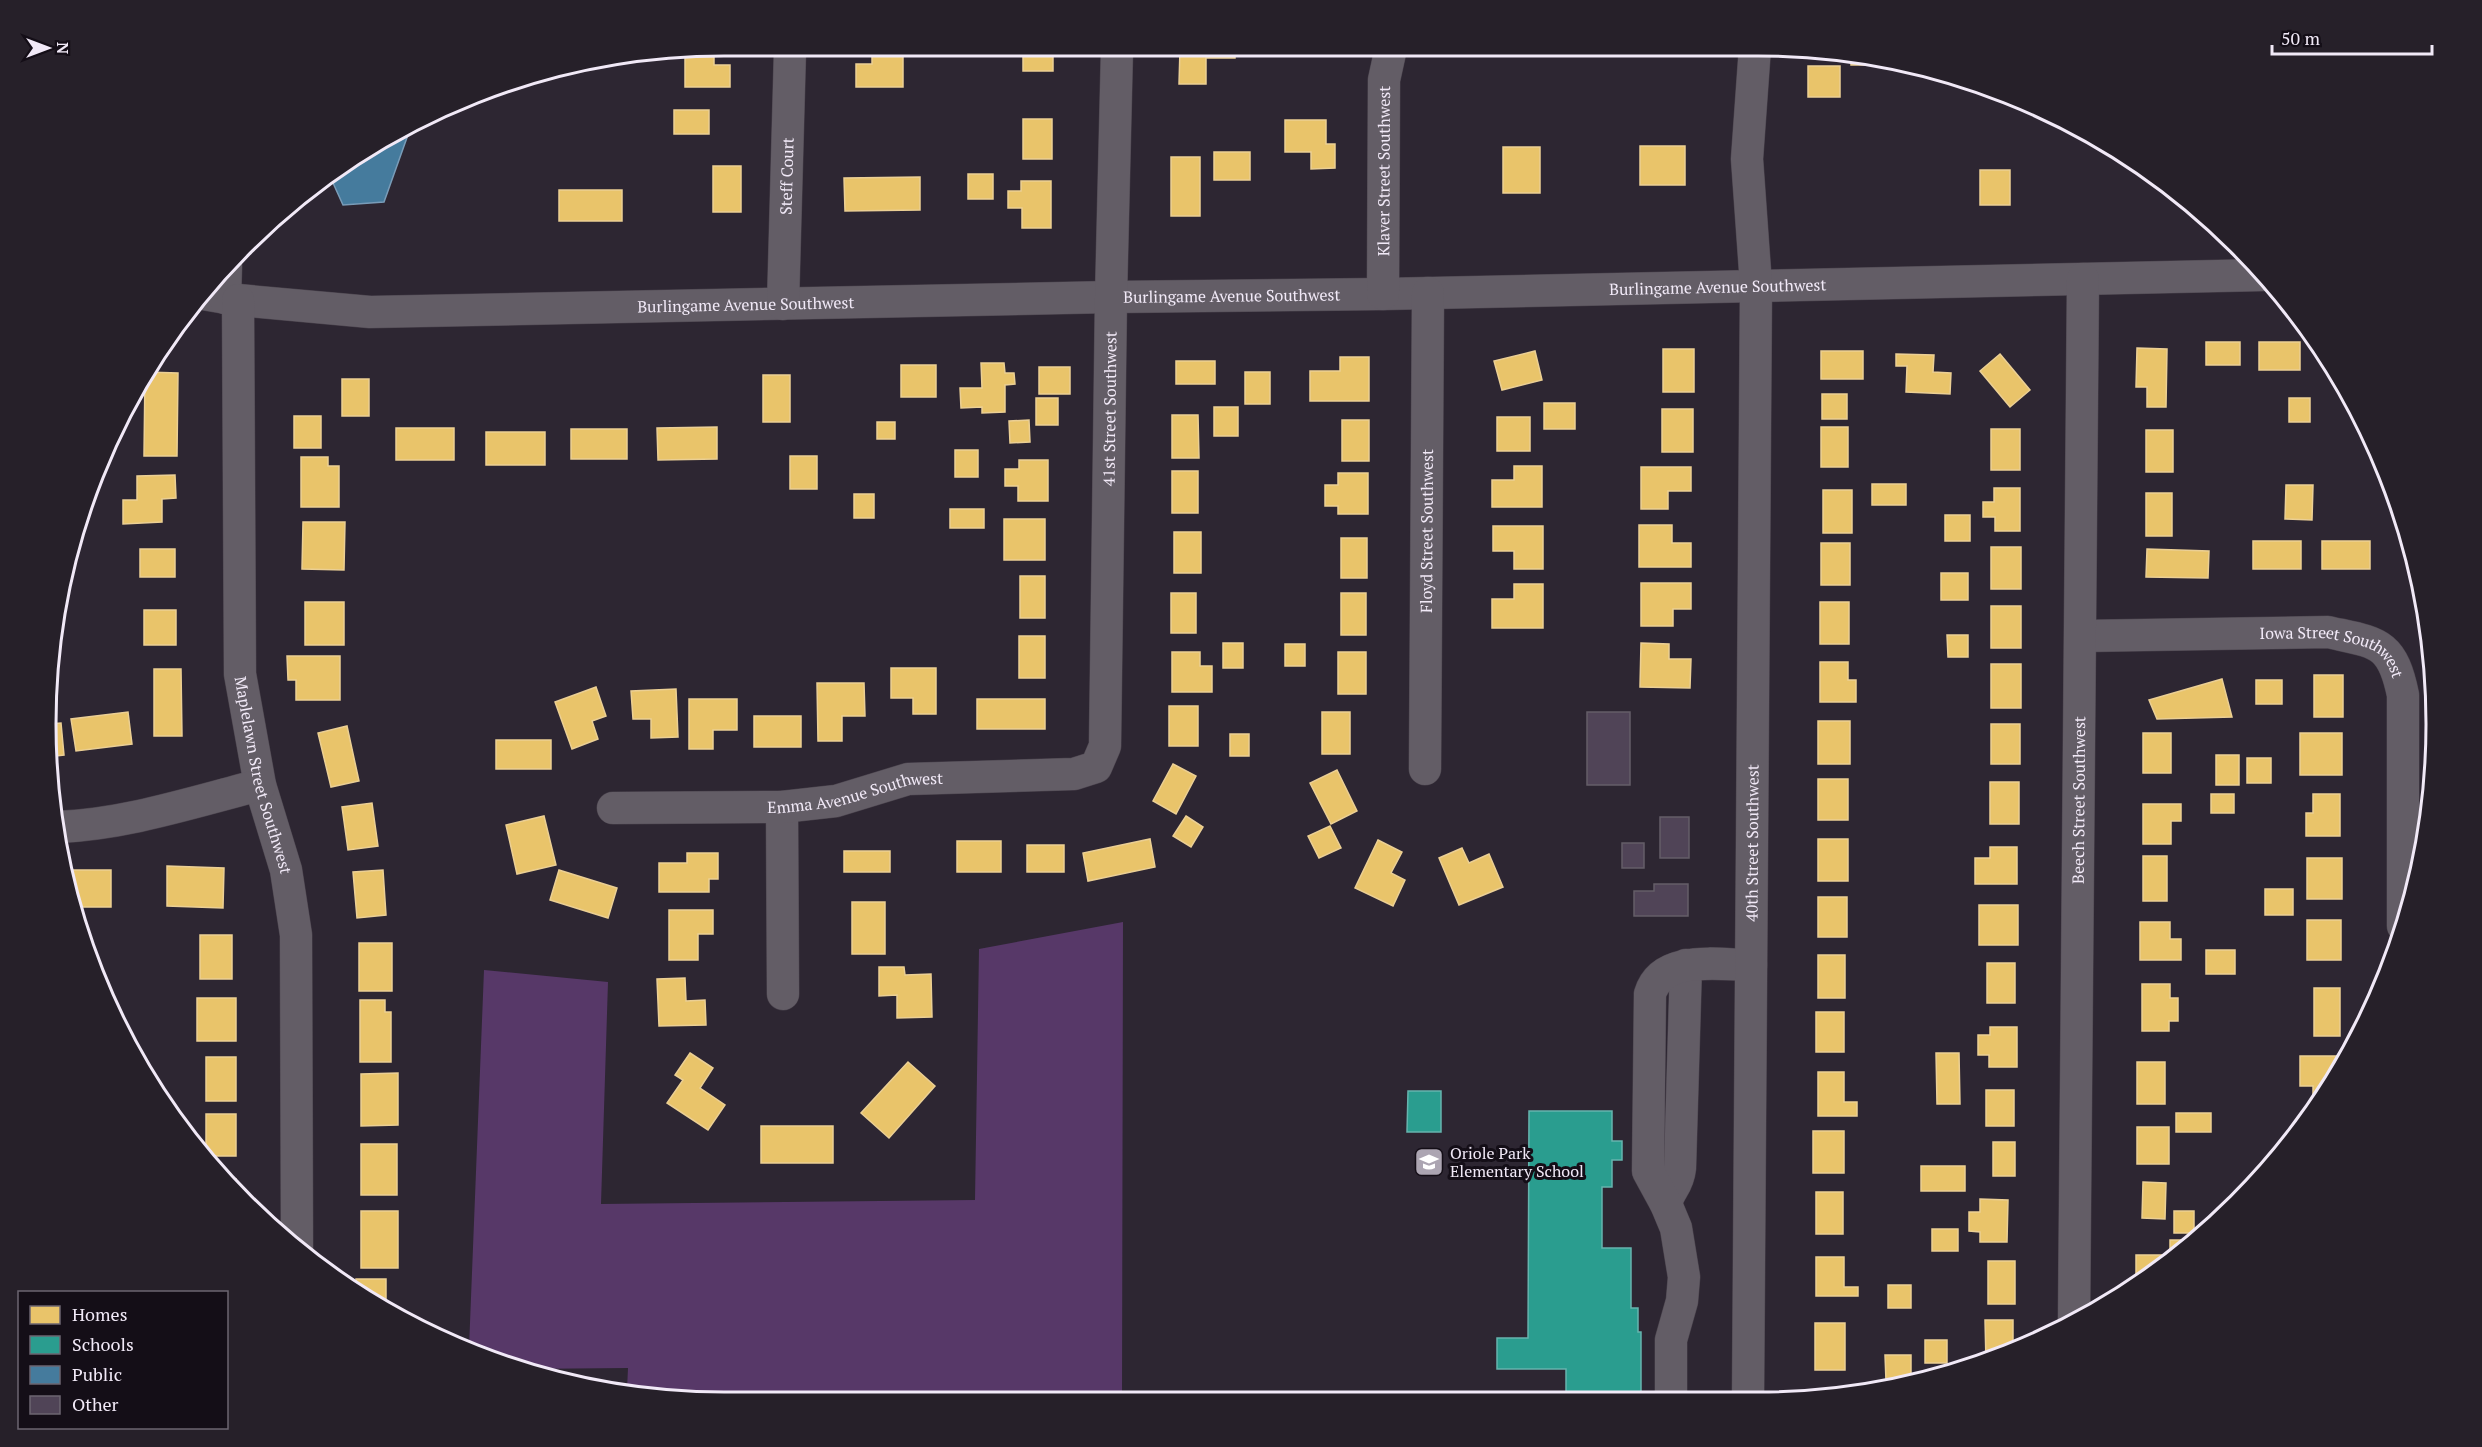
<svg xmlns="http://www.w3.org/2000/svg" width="2482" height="1447" viewBox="0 0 2482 1447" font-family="'PT Serif',serif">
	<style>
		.green { fill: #573868 }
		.homes { fill: #e9c46a; stroke: #ebcf94; stroke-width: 1.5 }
		.schools { fill: #2a9d8f; stroke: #66b4ae; stroke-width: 1.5 }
		.public { fill: #457b9d; stroke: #799cb8; stroke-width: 1.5 }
		.building { fill: #504457; stroke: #645e68; stroke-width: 1.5 }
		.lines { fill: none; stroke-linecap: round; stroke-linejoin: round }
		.minor-casing { stroke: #4a434d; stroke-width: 33 }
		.minor { stroke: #635d66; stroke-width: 32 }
		.labels { text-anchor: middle; stroke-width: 6; stroke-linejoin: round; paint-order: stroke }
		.street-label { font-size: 16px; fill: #f1e9f7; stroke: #140e17 }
		.poi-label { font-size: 16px; fill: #f1e9f7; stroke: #140e17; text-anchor: start }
		.rim { fill: none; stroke: #f1e9f7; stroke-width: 3 }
	</style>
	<rect width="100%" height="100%" fill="#2d2632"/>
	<path class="green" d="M1123,922L1122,1401H679L627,1390L628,1368L520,1369L505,1366L469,1348L484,970L608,982L601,1204L975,1200L979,949Z"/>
	<g class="homes">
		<rect x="1023" y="49" width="30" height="22"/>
		<path d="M1180,49H1235V58H1206V84H1179Z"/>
		<path d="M872,50H903V87H856V64H872Z"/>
		<path d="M685,51H714V65H730V87H685Z"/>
		<path d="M1851,56L1884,63V65H1851Z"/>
		<rect x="1808" y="66" width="32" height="31"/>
		<rect x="674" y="110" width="35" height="24"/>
		<rect x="1023" y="119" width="29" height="40"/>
		<path d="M1285,120H1326V144H1335V168L1311,169V152H1285Z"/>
		<rect x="1640" y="146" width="45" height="39"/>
		<rect x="1503" y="147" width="37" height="46"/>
		<rect x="1214" y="152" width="36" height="28"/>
		<rect x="1171" y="157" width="29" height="59"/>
		<rect x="713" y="166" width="28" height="46"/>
		<rect x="1980" y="170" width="30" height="35"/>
		<rect x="968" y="174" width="25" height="25"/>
		<path d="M920,177V210L845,211L844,178Z"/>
		<path d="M1021,181H1051V228H1022V208H1008V191H1021Z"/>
		<rect x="559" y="190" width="63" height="31"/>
		<rect x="2206" y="342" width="34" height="23"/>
		<rect x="2259" y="342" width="41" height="28"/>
		<path d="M2137,348L2167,349L2166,407H2147V387H2136Z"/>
		<rect x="1663" y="349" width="31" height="43"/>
		<path d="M1535,351L1542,380L1502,390L1494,361Z"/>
		<rect x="1821" y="351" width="42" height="28"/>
		<path d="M1896,354L1934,355L1933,372L1951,373L1950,394L1906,392L1907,366H1896Z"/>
		<path d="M2000,354L2030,390L2010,407L1980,371Z"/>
		<path d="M1340,357H1369V401H1310V371H1340Z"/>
		<rect x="1176" y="361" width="39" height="23"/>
		<path d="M981,363H1004L1005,373H1014L1015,384L1005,385V412L982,413V407L961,408L960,388H982Z"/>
		<rect x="901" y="365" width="35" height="32"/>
		<rect x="1039" y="367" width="31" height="27"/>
		<path d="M145,372L178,373L177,456H144Z"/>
		<rect x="1245" y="372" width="25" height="32"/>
		<rect x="763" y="375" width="27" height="47"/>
		<rect x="342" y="379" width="27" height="37"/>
		<rect x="1822" y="394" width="25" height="25"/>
		<rect x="1036" y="398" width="22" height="27"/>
		<rect x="2289" y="398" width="21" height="24"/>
		<rect x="1544" y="403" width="31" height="26"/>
		<rect x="1214" y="407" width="24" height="29"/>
		<rect x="1662" y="409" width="31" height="43"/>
		<path d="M1172,415H1198L1199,458H1172Z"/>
		<rect x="294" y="416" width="27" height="32"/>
		<rect x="1497" y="417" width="33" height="34"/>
		<path d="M1029,420L1030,442L1010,443L1009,421Z"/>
		<rect x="1342" y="420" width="27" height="41"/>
		<rect x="877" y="422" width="18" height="17"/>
		<path d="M717,427V459L658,460L657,428Z"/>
		<rect x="1821" y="427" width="27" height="40"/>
		<rect x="396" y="428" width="58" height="32"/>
		<rect x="571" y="429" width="56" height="30"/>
		<rect x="1991" y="429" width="29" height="41"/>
		<rect x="2146" y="430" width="27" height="42"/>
		<rect x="486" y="432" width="59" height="33"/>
		<rect x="955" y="450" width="23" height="27"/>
		<rect x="790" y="456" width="27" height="33"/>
		<path d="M301,457H328V466H339V507H301Z"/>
		<path d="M1019,460H1048V501H1018V486H1005V469H1019Z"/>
		<path d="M1514,466H1542V507H1492V480H1514Z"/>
		<path d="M1641,467H1691V491H1668V509H1641Z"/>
		<rect x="1172" y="471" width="26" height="42"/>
		<path d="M1338,473H1368V514H1338V506H1325V485H1338Z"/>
		<path d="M175,475L176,498L162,499V522L123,524V500H137V476Z"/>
		<rect x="1872" y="484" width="34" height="21"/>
		<path d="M2286,485H2313L2312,520L2285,519Z"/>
		<path d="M1994,488H2020V531H1995V517H1983V502H1994Z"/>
		<rect x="1823" y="490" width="29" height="43"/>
		<rect x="2146" y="493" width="26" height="43"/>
		<rect x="854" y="494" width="20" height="24"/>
		<rect x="950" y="509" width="34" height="19"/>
		<rect x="1945" y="515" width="25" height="26"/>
		<rect x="1004" y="519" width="41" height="41"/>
		<path d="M303,522H345L344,570L302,569Z"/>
		<path d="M1639,525H1672V543H1691V567H1639Z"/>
		<path d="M1493,526H1543V569H1514V551H1493Z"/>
		<rect x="1174" y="532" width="27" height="41"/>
		<rect x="1341" y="538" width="26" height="40"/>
		<rect x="2253" y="541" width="48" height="28"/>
		<rect x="2322" y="541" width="48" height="28"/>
		<rect x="1821" y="543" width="29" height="42"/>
		<rect x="1991" y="547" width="30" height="42"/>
		<rect x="140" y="549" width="35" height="28"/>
		<path d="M2147,549L2209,551L2208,578L2146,577Z"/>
		<rect x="1941" y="573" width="27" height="27"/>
		<rect x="1020" y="576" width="25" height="42"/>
		<path d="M1641,583H1691V609H1673V626H1641Z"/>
		<path d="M1514,584H1543V628H1492V599H1514Z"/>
		<rect x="1171" y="593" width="25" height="40"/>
		<rect x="1341" y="593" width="25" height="42"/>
		<rect x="305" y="602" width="39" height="43"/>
		<rect x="1820" y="602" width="29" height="42"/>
		<rect x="1991" y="606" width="30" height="42"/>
		<rect x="144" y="610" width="32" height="35"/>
		<path d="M1947,635H1968V657H1948Z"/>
		<rect x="1019" y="636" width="26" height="42"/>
		<rect x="1223" y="643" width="20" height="25"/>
		<path d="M1641,643L1669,644V659H1691L1690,688L1640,687Z"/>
		<rect x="1285" y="644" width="20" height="22"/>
		<path d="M1172,652H1200V666H1212V692H1172Z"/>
		<rect x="1338" y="652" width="28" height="42"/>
		<path d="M287,656H340V700H296V680H288Z"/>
		<path d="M1820,662H1848V680H1856V702H1820Z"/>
		<rect x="1991" y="664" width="30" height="44"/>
		<path d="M891,668H936V714H913V698H891Z"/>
		<path d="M154,669H181L182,736H154Z"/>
		<rect x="2314" y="675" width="29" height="42"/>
		<path d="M2222,679L2232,717L2157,719L2149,700Z"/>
		<rect x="2256" y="680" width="26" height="24"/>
		<path d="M817,683H864L865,716H842V741H818Z"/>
		<path d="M596,687L606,716L592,721L598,739L572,749L555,702Z"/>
		<path d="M676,689L678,737L651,738V719H633L631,691Z"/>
		<path d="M689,699H737V730H713V749H689Z"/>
		<rect x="977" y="699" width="68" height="30"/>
		<rect x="1169" y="706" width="29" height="40"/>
		<path d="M128,712L132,744L76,751L71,719Z"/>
		<rect x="1322" y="712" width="28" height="42"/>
		<rect x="754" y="716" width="47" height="31"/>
		<rect x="1818" y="721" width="32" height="43"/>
		<path d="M61,723L64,755L47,757L48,724Z"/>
		<rect x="1991" y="724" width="29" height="40"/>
		<path d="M347,726L359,781L331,787L318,733Z"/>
		<rect x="2143" y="733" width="28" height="40"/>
		<rect x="2300" y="733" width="42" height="42"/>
		<rect x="1230" y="734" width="19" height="22"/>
		<rect x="496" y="740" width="55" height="29"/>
		<rect x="2216" y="755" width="23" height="30"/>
		<rect x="2247" y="758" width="24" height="25"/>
		<path d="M1173,764L1196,776L1176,814L1153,801Z"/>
		<path d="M1337,770L1357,811L1331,824L1310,783Z"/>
		<rect x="1818" y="779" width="30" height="41"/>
		<rect x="1990" y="782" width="29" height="42"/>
		<rect x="2211" y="794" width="23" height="19"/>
		<path d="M2313,794H2340V836H2306V813H2313Z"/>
		<path d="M372,803L378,846L348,850L342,807Z"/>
		<path d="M2143,804H2181V821H2171V844H2143Z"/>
		<path d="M544,816L556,865L517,874L506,825Z"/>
		<path d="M1186,816L1203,827L1191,847L1173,836Z"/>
		<path d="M1330,826L1341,848L1319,858L1308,836Z"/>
		<path d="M1150,839L1155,867L1088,881L1083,853Z"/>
		<rect x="1818" y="839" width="30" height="42"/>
		<path d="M1378,840L1402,852L1391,873L1405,880L1393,906L1355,888Z"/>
		<rect x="957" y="841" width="44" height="31"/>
		<rect x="1027" y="845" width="37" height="27"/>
		<path d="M1990,847H2017V884H1975V858H1990Z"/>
		<path d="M1462,848L1469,863L1489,854L1503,887L1459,905L1439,858Z"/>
		<rect x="844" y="851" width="46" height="21"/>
		<path d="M687,853H718V879H709V892H659V863H687Z"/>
		<rect x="2143" y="856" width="24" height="45"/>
		<rect x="2307" y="858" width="35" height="41"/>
		<path d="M167,866L224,868L223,908L167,906Z"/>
		<path d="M67,870H111V907H74Z"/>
		<path d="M383,870L386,915L357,918L353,872Z"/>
		<path d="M559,870L617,888L608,918L550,900Z"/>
		<rect x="2265" y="889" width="28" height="26"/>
		<rect x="1818" y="897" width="29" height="40"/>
		<rect x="852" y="902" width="33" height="52"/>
		<rect x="1979" y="905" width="39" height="40"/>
		<path d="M669,910H713V934H698V960H669Z"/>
		<rect x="2307" y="920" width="34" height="40"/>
		<path d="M2140,922H2170V939H2181V960H2140Z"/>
		<rect x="200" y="935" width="32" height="44"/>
		<rect x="359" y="943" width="33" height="48"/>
		<rect x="2206" y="950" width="29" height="24"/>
		<rect x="1818" y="955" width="27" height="43"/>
		<rect x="1987" y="963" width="28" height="40"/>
		<path d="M879,967H904L905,975L931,974L932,1017L897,1018V995L879,996Z"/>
		<path d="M685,978L686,1001L705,1000L706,1025L659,1026L657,979Z"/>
		<path d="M2142,984H2170V998H2178V1021H2169V1031H2142Z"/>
		<rect x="2314" y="988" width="26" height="48"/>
		<rect x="197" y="998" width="39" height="43"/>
		<path d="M360,1000H385V1012H391V1062H360Z"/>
		<rect x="1816" y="1012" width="28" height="40"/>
		<path d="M1990,1027H2017V1067H1989V1055H1978V1035H1990Z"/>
		<path d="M690,1053L713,1068L700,1088L725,1105L708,1130L667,1103L683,1080L675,1075Z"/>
		<path d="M1936,1053H1959L1960,1104H1937Z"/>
		<path d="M2300,1056H2341V1066L2319,1105H2313V1086H2300Z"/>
		<rect x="206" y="1057" width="30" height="44"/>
		<path d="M908,1062L935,1086L889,1138L861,1113Z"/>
		<rect x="2137" y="1062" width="28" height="42"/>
		<path d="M1818,1072H1844V1102H1857V1116H1818Z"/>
		<path d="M398,1073V1125L361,1126V1074Z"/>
		<rect x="1986" y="1090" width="28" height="36"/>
		<rect x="2176" y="1113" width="35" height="19"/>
		<rect x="206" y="1114" width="30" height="42"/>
		<rect x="761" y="1126" width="72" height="37"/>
		<rect x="2137" y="1127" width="32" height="37"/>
		<rect x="1813" y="1131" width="31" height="42"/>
		<rect x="1993" y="1142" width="22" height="34"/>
		<rect x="361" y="1144" width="36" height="51"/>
		<rect x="1921" y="1166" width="44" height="25"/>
		<path d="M225,1179H236V1191Z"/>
		<path d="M2143,1182L2166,1183L2165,1219L2142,1218Z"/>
		<rect x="1816" y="1192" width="27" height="42"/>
		<path d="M1980,1199L2008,1200L2007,1242H1980V1232L1969,1231V1212H1980Z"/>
		<rect x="361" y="1211" width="37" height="57"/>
		<rect x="2174" y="1211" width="20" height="22"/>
		<rect x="1932" y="1229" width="26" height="22"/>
		<path d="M2170,1240H2191L2136,1281V1255H2170Z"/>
		<path d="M1816,1257H1844V1287H1858V1296H1816Z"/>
		<rect x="1988" y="1261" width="27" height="43"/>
		<path d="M356,1279H386V1307L356,1292Z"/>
		<rect x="1888" y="1285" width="23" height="23"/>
		<path d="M1985,1320H2013V1349L1986,1362Z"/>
		<rect x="1815" y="1323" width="30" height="47"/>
		<rect x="1925" y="1340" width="22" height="23"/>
		<path d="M1885,1355H1911V1379L1886,1381Z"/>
	</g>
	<g class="schools">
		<path d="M1408,1091H1441V1132H1407Z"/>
		<path d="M1529,1111H1612V1141H1622V1160H1612V1187H1602V1248H1631V1308H1638V1332H1641V1401H1566V1369H1497V1338H1528Z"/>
	</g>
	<path class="public" d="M407,125L409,132L384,202L343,205L329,174Z"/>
	<g class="building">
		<rect x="1587" y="712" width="43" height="73"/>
		<rect x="1660" y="817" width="29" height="41"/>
		<rect x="1622" y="843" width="22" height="25"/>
		<path d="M1654,884H1688V916H1634V891H1654Z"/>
	</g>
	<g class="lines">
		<g class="minor-casing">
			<g id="minor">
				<path id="s1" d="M203,294L238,300L370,312L1111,297L1383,294L2264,275"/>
				<path id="s2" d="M1383,294L1384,80L1391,48"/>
				<path d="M225,298L226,266"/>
				<path id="s3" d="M238,300L240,674L260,785L286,870L296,935L297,1249"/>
				<path id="s4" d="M783,304L790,50"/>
				<path id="s5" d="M2081,636L2328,632C2377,643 2392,641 2403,695V926"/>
				<path id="s6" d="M1425,769L1428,293"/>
				<path d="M782,807L783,994"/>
				<path id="s7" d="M613,808L782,807L836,801L908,779L1074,774L1096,767L1105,746L1111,297L1117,49"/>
				<path d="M58,827C127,824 193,802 260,785"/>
				<path d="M1666,1204C1669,1189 1678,1187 1680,1168L1686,965"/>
				<path id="s8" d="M2074,1322L2083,279"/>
				<path d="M1671,1401V1340L1682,1301L1684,1277L1676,1228L1666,1204L1648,1171L1650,994C1662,954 1719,965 1751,965"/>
				<path id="s9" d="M1748,1401L1756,285L1747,159L1755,47"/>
			</g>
		</g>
		<use href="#minor" class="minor"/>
	</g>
	<defs>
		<g id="school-square" transform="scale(1.5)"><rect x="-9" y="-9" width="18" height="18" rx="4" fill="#aca5b2" stroke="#140e17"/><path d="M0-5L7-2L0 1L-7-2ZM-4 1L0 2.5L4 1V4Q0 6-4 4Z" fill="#fff"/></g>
	</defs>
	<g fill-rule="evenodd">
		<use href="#school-square" x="1429" y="1162"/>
	</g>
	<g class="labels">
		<g class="street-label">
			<text dy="6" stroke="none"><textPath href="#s2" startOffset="123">Klaver Street Southwest</textPath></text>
			<text dy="6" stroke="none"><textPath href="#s4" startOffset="128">Steff Court</textPath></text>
			<text dy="6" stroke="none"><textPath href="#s1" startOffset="1516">Burlingame Avenue Southwest</textPath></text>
			<text dy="6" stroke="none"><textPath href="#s1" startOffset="1030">Burlingame Avenue Southwest</textPath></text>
			<text dy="6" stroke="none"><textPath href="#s1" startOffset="544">Burlingame Avenue Southwest</textPath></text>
			<text dy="6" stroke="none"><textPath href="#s7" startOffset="848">41st Street Southwest</textPath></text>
			<text dy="6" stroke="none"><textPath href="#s6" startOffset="238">Floyd Street Southwest</textPath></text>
			<text dy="6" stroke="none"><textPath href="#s5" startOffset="258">Iowa Street Southwest</textPath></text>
			<text dy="6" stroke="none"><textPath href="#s3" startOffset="478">Maplelawn Street Southwest</textPath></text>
			<text dy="6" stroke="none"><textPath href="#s7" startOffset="244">Emma Avenue Southwest</textPath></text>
			<text dy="6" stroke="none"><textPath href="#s8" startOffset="522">Beech Street Southwest</textPath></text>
			<text dy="6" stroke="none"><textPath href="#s9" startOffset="558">40th Street Southwest</textPath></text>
		</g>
		<g class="poi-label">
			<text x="1450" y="1159">Oriole Park<tspan x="1450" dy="18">Elementary School</tspan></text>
		</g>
	</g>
	<path d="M0 0H2482V1447H0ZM724 56H1758A668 668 0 0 1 2426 724V724A668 668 0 0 1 1758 1392H724A668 668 0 0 1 56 724V724A668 668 0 0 1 724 56Z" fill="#262029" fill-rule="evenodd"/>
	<path class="rim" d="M724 56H1758A668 668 0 0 1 2426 724V724A668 668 0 0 1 1758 1392H724A668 668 0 0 1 56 724V724A668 668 0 0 1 724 56Z"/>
	<rect x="18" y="1291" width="210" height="138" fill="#140e17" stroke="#6c6671" stroke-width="1.5"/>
	<rect x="30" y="1306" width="30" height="18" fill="#e9c46a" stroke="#6c6671" stroke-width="1.5"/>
	<text x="72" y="1321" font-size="18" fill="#f1e9f7">Homes</text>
	<rect x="30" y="1336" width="30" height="18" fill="#2a9d8f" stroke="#6c6671" stroke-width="1.5"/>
	<text x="72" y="1351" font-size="18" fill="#f1e9f7">Schools</text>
	<rect x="30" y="1366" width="30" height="18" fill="#457b9d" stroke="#6c6671" stroke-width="1.5"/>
	<text x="72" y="1381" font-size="18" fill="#f1e9f7">Public</text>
	<rect x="30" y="1396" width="30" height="18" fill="#504457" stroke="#6c6671" stroke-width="1.5"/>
	<text x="72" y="1411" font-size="18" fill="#f1e9f7">Other</text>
	<g transform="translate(48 48) rotate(90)" stroke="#140e17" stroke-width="4.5" paint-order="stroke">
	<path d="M0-4.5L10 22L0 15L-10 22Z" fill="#f1e9f7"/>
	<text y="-9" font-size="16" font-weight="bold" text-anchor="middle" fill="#f1e9f7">N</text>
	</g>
	<path d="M2272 45v9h160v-9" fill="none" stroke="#f1e9f7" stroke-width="3"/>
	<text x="2281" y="45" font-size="18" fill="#f1e9f7" stroke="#140e17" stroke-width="4.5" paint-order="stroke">50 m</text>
</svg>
